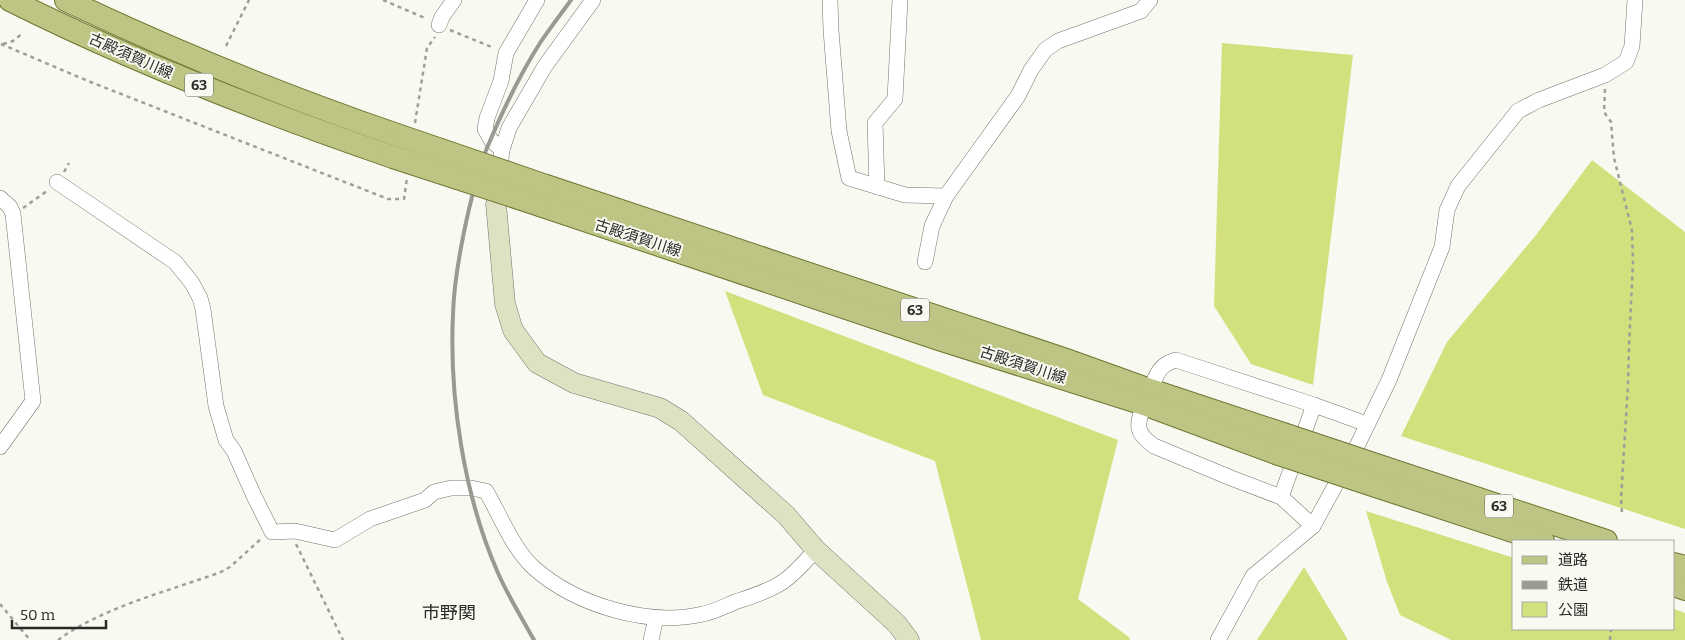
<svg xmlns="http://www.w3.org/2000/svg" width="1685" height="640" viewBox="0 0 1685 640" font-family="Bitter,'Noto Sans JP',serif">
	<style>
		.green { fill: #d3e07e }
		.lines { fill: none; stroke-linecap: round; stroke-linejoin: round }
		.street-casing { stroke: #72746d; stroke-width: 16 }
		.secondary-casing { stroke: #72746d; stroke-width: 21 }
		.primary-casing { stroke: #6d752e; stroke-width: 24 }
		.path { stroke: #9e9f9a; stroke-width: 2.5; stroke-dasharray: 4 4; stroke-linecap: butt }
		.street { stroke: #fff; stroke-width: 15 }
		.secondary { stroke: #dee2c2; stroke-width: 20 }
		.primary { stroke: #bdc484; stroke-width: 22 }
		.rail { stroke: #999a94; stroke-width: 4 }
		.primary-bridge-casing { stroke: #6d752e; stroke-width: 24; stroke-linecap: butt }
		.primary-bridge { stroke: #bdc484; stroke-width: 22 }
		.labels { text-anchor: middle; stroke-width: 4; stroke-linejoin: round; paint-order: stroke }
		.shield { fill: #f8faf2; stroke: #686864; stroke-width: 1 }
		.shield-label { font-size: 14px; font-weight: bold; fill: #2a2a27 }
		.street-label { font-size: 15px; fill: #2a2a27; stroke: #f8faf2 }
		.quarter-label { font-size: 18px; fill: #2a2a27; stroke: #f8faf2 }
	</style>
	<rect width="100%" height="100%" fill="#f8faf2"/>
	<g class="green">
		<path d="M1222,43L1353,55L1313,385L1251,364L1214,306Z"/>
		<path d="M1592,160L1685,232V529L1401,436L1447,342L1536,235Z"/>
		<path d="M725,291L1118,440L1078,599L1130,638L1129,640H981L935,461L763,395Z"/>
		<path d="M1366,511L1514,558V629H1674V609L1685,613V640H1451L1400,615L1387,582Z"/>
		<path d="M1304,567L1348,640H1257Z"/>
	</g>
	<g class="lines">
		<g class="street-casing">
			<g id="street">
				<path d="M830,0L831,30L839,131L849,178L905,195L946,196"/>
				<path d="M439,25L442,17L454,0"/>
				<path d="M502,150L491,140L485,129L487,118L501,81L506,53L537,0"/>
				<path d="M499,177L502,150L509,128L545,66L593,0"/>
				<path d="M57,182L175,262L192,283L200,298L203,309L216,406L226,440L234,451L254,496L272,532L295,531L335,540L370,519L425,500L434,492L451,488H471L486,491C500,515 513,549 534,568C576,605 648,627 703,614C714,612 725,606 735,602C750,597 767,592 781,583C793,576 806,560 816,550"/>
				<path d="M877,187L875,123L895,99L900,0"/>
				<path d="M0,198L10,207L13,214L33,401L0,447"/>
				<path d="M925,262L932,226L946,196L1018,96L1031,70L1045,50L1058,41L1141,11L1150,0"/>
				<path d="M1150,390C1157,375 1158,365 1176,360L1314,405L1367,424"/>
				<path d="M1144,404C1137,425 1134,432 1154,446L1231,478L1281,497L1313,526"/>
				<path d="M1281,497L1314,405"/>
				<path d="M651,640L656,618"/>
				<path d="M1218,640L1253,576L1313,526L1358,444L1389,380L1442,247L1447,210L1458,186L1518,111L1539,100L1605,75L1626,62L1632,46L1635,0"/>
			</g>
		</g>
		<g class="secondary-casing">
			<path id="secondary" d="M496,204L505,304L513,330L537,363L574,383L660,408L681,421L786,515L816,550L897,624L909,640"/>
		</g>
		<g class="primary-casing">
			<g id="primary">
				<path d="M10,0C134,62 262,112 393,157"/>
				<path d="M66,0C175,52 286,97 400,136"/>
				<path d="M546,186L1066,360L1150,390L1283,434"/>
				<path d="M540,205L939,339L1144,404L1276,453"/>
				<path d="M1391,470L1606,541"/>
				<path d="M1385,489L1543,541"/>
				<path d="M1674,564L1685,567"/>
				<path d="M1674,585L1685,589"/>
			</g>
		</g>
		<g class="path">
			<path d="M383,0L427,19"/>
			<path d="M450,30L494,48"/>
			<path d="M1,44L88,81L388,199H404L407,178"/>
			<path d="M3,44L13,41L23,33"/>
			<path d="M226,46L249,0"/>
			<path d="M1605,89L1604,112L1611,122L1614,158L1632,230L1633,262L1629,346L1628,385L1621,499L1622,513"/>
			<path d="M415,123L427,48L435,37"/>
			<path d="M64,172L69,163"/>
			<path d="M23,208L47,191"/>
			<path d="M296,544L343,640"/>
			<path d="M0,604L30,640"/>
			<path d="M58,640C103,607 169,591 221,572L230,567L262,538"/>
			<path d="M1610,640L1611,629"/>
		</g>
		<use href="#street" class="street"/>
		<use href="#secondary" class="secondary"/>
		<use href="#primary" class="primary"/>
		<path class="rail" d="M534,640C522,618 508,596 498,573C464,496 449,398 453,314C454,279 461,244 469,209C474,189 479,167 487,148C502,112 519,76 540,43C550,28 561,14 571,0"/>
		<g class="primary-bridge-casing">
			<g id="primary-bridge">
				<path d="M400,136L546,186"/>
				<path d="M393,157L540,205"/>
				<path d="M1283,434L1391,470"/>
				<path d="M1276,453L1385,489"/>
			</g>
		</g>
		<use href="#primary-bridge" class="primary-bridge"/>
	</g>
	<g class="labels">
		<g class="shield">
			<rect x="185" y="73.5" width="28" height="23" rx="4"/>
			<rect x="901" y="298.5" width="28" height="23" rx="4"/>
			<rect x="1485" y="494.5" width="28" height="23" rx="4"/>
		</g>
		<g class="shield-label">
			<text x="199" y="90">63</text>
			<text x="915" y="315">63</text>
			<text x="1499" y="511">63</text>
		</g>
		<g class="street-label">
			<text transform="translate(131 56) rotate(24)" y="5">古殿須賀川線</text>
			<text transform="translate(638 238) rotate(18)" y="5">古殿須賀川線</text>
			<text transform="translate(1023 365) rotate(18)" y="5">古殿須賀川線</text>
		</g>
		<g class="quarter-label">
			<text x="449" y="619">市野関</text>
		</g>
	</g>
	<rect x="1512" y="540" width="162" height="90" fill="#f8faf2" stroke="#a6a7a1"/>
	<rect x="1522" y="556" width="25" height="8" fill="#bdc484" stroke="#a6a7a1"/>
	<text x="1558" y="565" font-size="15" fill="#2a2a27">道路</text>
	<rect x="1522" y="581" width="25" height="8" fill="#999a94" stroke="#a6a7a1"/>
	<text x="1558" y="590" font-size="15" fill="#2a2a27">鉄道</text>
	<rect x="1522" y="602" width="25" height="15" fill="#d3e07e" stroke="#a6a7a1"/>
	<text x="1558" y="615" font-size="15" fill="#2a2a27">公園</text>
	<path d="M12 620v8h94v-8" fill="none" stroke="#2a2a27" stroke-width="2.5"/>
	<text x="20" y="620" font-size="15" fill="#2a2a27" stroke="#f8faf2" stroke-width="4" paint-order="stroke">50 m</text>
</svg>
